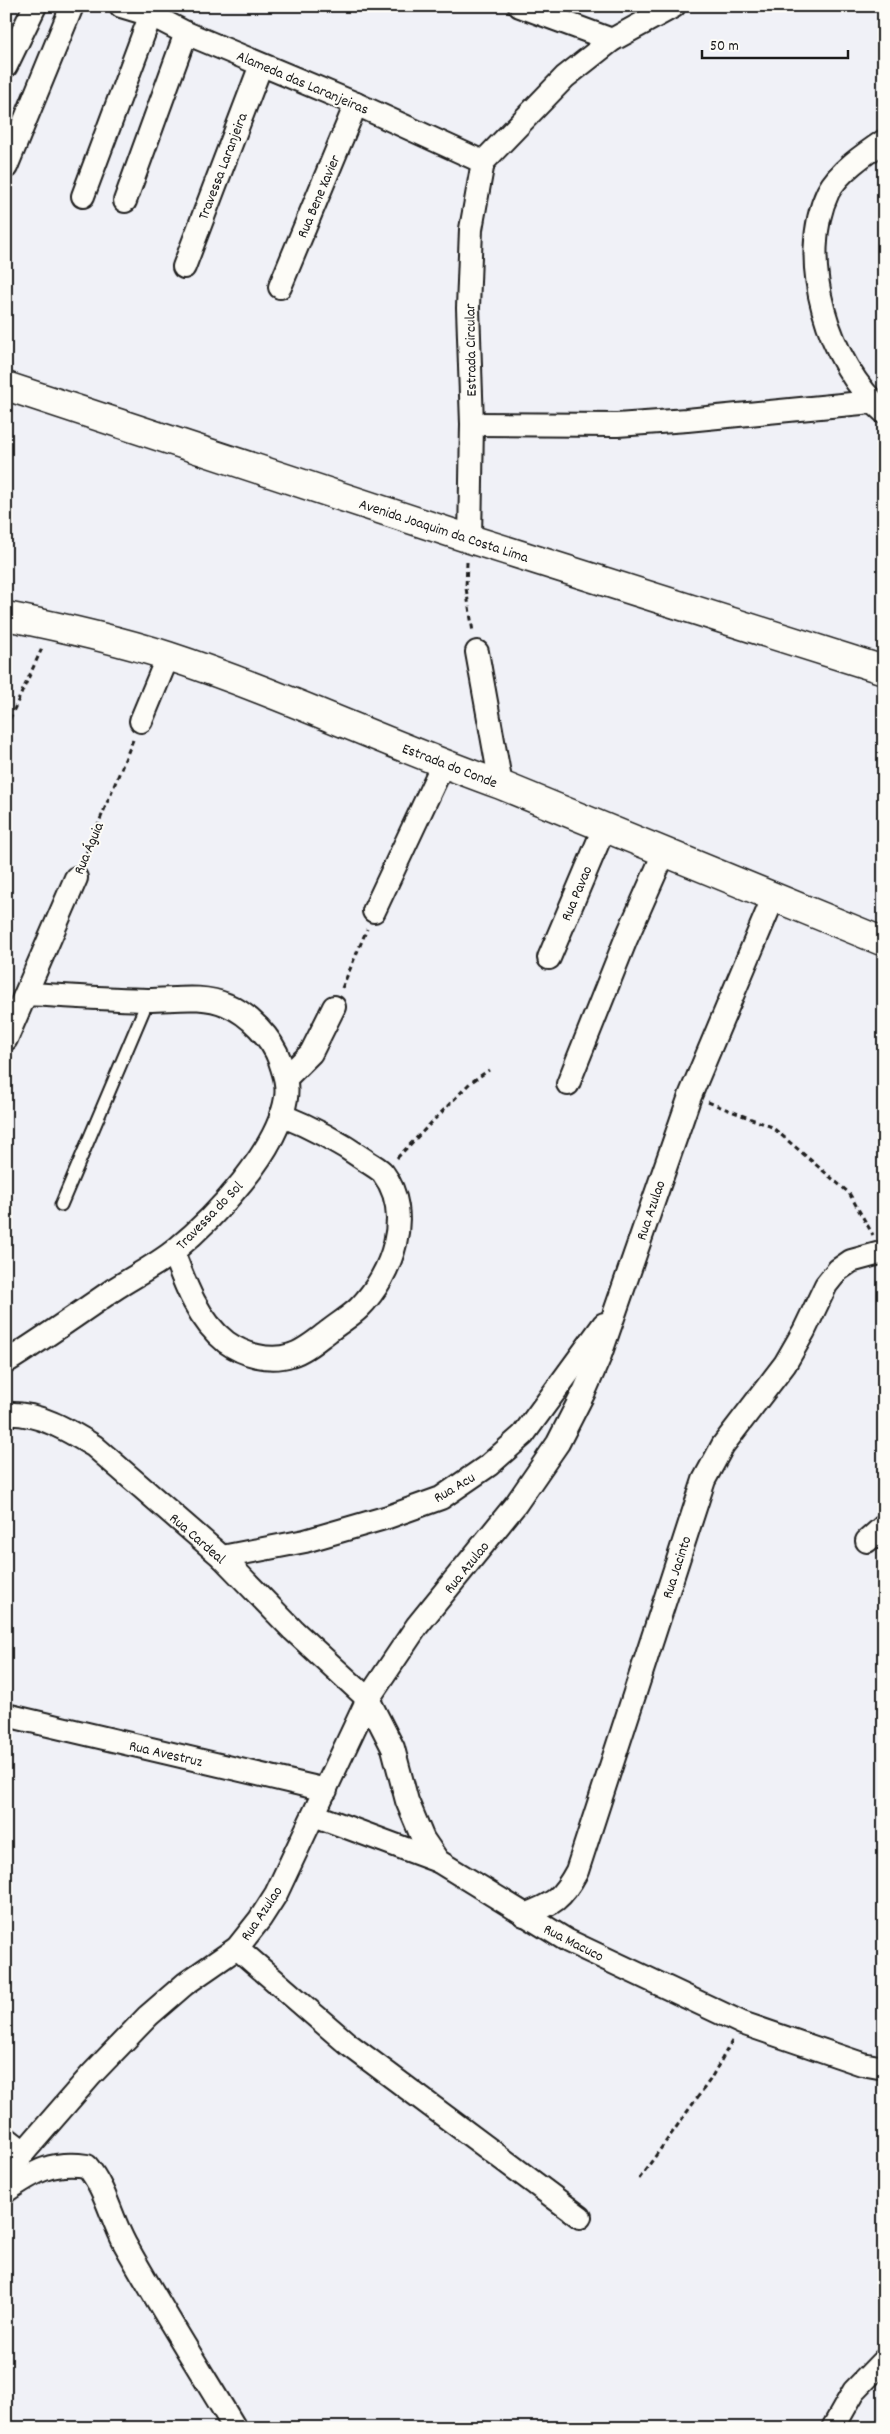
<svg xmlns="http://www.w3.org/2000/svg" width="890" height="2434" viewBox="0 0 890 2434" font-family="Dekko,sans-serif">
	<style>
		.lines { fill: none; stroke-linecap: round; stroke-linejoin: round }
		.service-casing { stroke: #1c1c1c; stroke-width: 15 }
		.minor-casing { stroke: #1c1c1c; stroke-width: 26 }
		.tertiary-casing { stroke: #1c1c1c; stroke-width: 31 }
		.primary-casing { stroke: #1c1c1c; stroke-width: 31 }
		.path { stroke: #1c1c1c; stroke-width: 3; stroke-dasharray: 5 4; stroke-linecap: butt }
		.service { stroke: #fdfcf7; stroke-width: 11 }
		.minor { stroke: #fdfcf7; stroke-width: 22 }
		.tertiary { stroke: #fdfcf7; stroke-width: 28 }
		.primary { stroke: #fdfcf7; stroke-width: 28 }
		.labels { text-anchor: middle; stroke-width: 4; stroke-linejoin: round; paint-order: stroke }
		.street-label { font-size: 15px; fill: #1c1c1c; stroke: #fdfcf7 }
	</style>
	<rect width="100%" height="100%" fill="#f0f1f7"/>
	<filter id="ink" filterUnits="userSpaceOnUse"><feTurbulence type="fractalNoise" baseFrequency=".02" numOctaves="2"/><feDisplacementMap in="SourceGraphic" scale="10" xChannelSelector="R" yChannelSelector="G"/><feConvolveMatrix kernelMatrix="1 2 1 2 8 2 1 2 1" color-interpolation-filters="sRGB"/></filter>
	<g filter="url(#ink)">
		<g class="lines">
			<g class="service-casing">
				<path id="service" d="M61,1205L148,1000"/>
			</g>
			<g class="minor-casing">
				<g id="minor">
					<path d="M121,6L151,15L186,33L356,104L483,162"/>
					<path d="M520,6L612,40"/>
					<path d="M6,66L35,6"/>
					<path d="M884,141C866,153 838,172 828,192C796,259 829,366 884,412"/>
					<path d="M6,167L72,6"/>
					<path d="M83,196L154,6"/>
					<path d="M125,201L186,33"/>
					<path d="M184,267L261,65"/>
					<path d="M280,287L356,104"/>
					<path d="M472,424L617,425L687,420L872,402"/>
					<path d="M470,539L472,424L468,308L471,229L483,162L565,77L612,40L674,6"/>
					<path d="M477,652L501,785"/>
					<path d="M141,721L168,656"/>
					<path d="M374,911L443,764"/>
					<path d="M549,958L604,828"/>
					<path d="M6,1039L76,878"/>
					<path d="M286,1078L311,1053L334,1007"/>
					<path d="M568,1084L626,939L664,853"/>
					<path d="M173,1252C185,1284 198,1320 226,1342C244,1355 270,1362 291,1355C305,1351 318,1339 329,1331C339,1323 351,1316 359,1308C392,1275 414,1214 383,1173C379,1168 370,1164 365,1160C338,1141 311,1127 281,1115"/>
					<path d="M6,1362C43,1339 78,1314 113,1290C133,1277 155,1266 174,1251C214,1218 278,1151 286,1098C288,1084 284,1073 280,1061C272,1038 249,1014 227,1005C202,994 174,1000 148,1000C108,999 67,996 27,994"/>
					<path d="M6,1414C38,1412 68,1430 94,1446L222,1557L293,1630L368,1699L393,1748L407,1801L423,1839L438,1861L568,1941L742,2023L862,2064L884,2068"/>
					<path d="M867,1541L884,1526"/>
					<path d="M222,1557L305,1541L388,1517L441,1498L489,1465L523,1435L604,1324"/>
					<path d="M6,1715L326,1790"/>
					<path d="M314,1815L438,1861"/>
					<path d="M524,1915C554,1904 562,1899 577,1871L704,1480L723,1445L785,1364L804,1331L826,1285L838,1270L851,1261L884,1252"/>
					<path d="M237,1948L348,2044L580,2217"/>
					<path d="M6,2138L24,2152"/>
					<path d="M6,2177L24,2152L91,2075L148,2016L185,1984L237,1948L260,1919L276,1894L368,1699L417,1626L516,1504L558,1443L585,1390L599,1358L690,1096L774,896"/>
					<path d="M6,2191C35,2171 52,2161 87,2166C106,2189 111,2218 125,2244C160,2307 198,2367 235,2428"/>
					<path d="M833,2428L854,2391L884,2360"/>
				</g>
			</g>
			<g class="tertiary-casing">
				<path id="tertiary" d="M6,616C61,627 115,639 168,656C281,693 389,745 501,785L884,942"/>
			</g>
			<g class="primary-casing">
				<path id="primary" d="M6,386L470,539L884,670"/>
			</g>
			<g class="path">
				<path d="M467,562L466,588L473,632"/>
				<path d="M6,727L43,646"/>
				<path d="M83,861L133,740"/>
				<path d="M342,988L367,929"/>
				<path d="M708,1102L772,1127L849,1193L873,1235"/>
				<path d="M397,1158L470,1083L489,1070"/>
				<path d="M639,2179L710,2080L732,2041"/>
			</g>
			<use href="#service" class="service"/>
			<use href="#minor" class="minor"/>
			<use href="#tertiary" class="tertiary"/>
			<use href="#primary" class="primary"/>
		</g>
	</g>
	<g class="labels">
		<g class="street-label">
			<text transform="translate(303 82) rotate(23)" y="5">Alameda das Laranjeiras</text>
			<text transform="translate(222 166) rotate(-69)" y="5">Travessa Laranjeira</text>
			<text transform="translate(318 196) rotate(-67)" y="5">Rua Bene Xavier</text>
			<text transform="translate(470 350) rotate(-91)" y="5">Estrada Circular</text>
			<text transform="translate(444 530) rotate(18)" y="5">Avenida Joaquim da Costa Lima</text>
			<text transform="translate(450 765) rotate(21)" y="5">Estrada do Conde</text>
			<text transform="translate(88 848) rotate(-67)" y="5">Rua Águia</text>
			<text transform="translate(576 893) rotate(-67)" y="5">Rua Pavao</text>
			<text transform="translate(650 1210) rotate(-71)" y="5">Rua Azulao</text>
			<text transform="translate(209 1215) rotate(-46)" y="5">Travessa do Sol</text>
			<text transform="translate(454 1487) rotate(-31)" y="5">Rua Acu</text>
			<text transform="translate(198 1538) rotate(41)" y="5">Rua Cardeal</text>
			<text transform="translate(466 1567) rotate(-51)" y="5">Rua Azulao</text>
			<text transform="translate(676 1567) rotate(-72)" y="5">Rua Jacinto</text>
			<text transform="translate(166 1753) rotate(13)" y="5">Rua Avestruz</text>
			<text transform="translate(261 1913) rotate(-56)" y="5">Rua Azulao</text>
			<text transform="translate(574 1942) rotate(27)" y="5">Rua Macuco</text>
		</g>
	</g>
	<rect width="890" height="2434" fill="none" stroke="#fdfcf7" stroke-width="25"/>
	<rect x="12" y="12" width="865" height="2409" fill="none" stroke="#1c1c1c" stroke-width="2" filter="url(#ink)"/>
	<path d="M702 50v8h146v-8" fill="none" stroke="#1c1c1c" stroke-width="2.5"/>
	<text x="710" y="50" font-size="15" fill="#1c1c1c" stroke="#fdfcf7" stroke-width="4" paint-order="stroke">50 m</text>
</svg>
